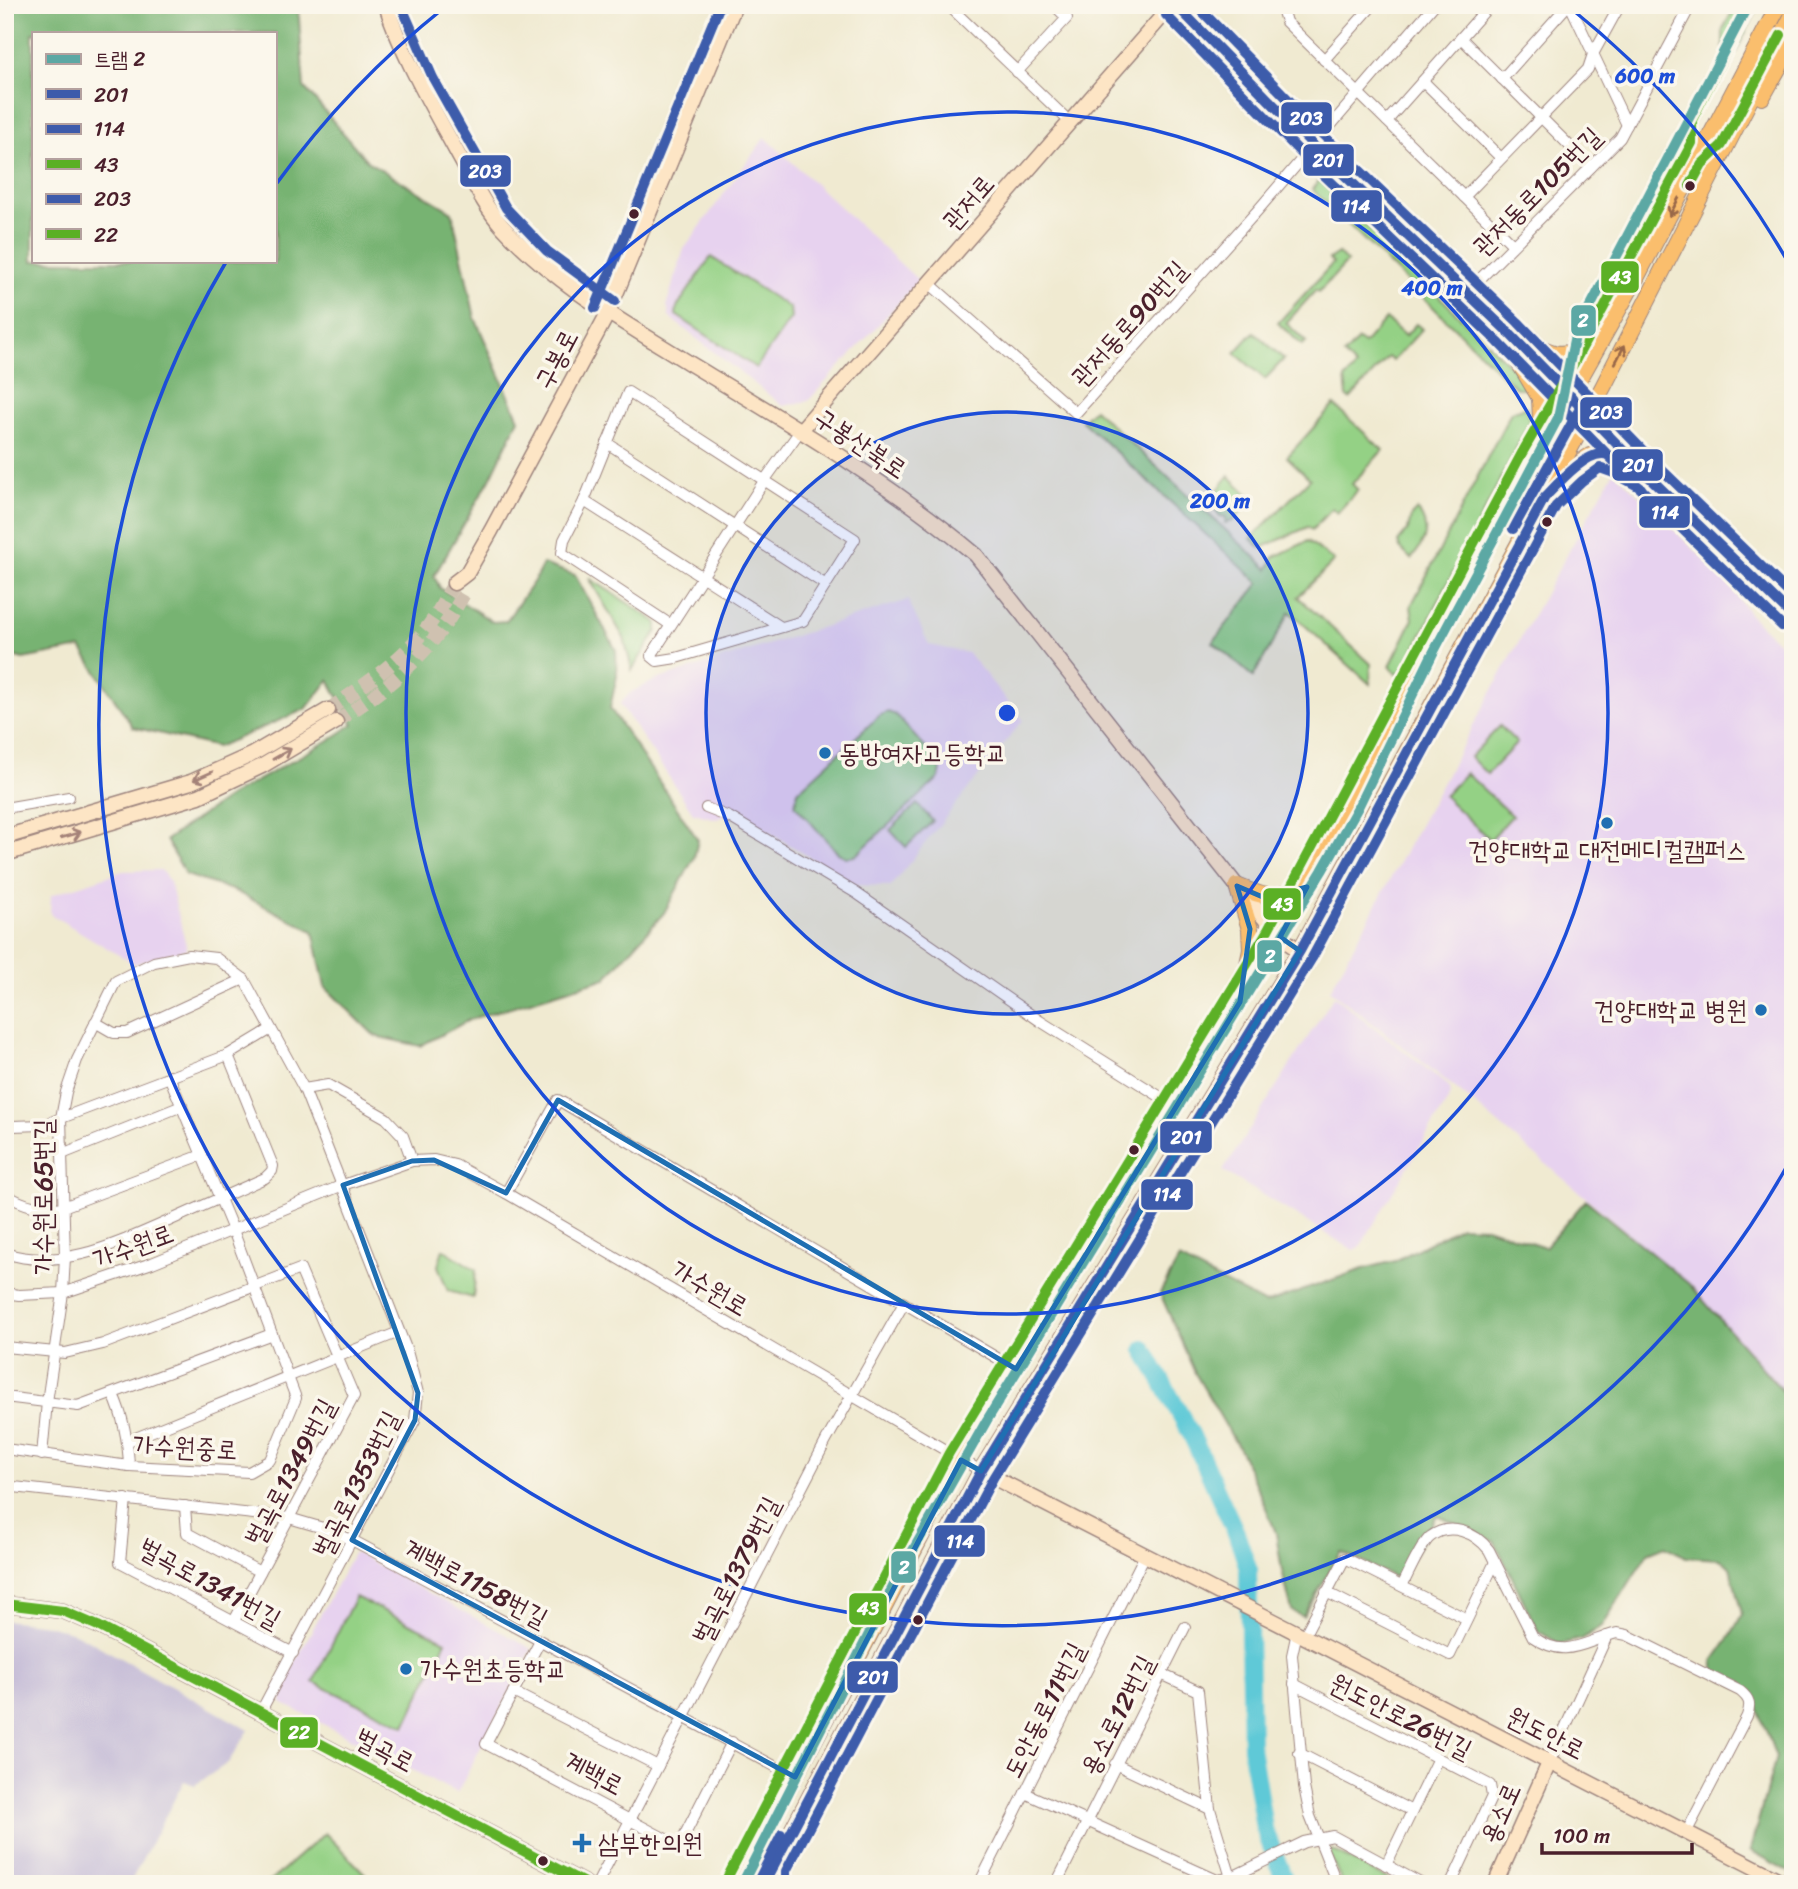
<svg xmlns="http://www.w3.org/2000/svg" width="1798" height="1889" viewBox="0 0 1798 1889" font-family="Sriracha,'Poor Story',sans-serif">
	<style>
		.built { fill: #e7d2ef }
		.industrial { fill: #c8bfd8 }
		.green { fill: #94d185; stroke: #6f7858; stroke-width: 2 }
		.forest { fill: #77b372; stroke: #60694e; stroke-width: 2; fill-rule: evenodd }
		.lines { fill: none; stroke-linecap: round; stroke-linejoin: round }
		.river { stroke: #5ec9d7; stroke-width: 18 }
		.secondary-tunnel { stroke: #cfc1b0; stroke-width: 14; stroke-dasharray: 14 7; stroke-linecap: butt }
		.street-casing { stroke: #9d847e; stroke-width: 12 }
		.secondary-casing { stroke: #9d847e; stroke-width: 17 }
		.primary-casing { stroke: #9d847e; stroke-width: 18 }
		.street { stroke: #fff; stroke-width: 10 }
		.secondary { stroke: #fde5c5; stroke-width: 14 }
		.primary { stroke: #fabe6d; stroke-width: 16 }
		.bus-1-casing { stroke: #fbf7ec; stroke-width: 16 }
		.bus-2-casing { stroke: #fbf7ec; stroke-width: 16 }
		.bus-3-casing { stroke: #fbf7ec; stroke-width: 16 }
		.bus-4-casing { stroke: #fbf7ec; stroke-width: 16 }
		.bus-5-casing { stroke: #fbf7ec; stroke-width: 16 }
		.bus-1 { stroke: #3d5bab; stroke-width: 10 }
		.bus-2 { stroke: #3d5bab; stroke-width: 10 }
		.bus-3 { stroke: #5bb025; stroke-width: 10 }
		.bus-4 { stroke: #3d5bab; stroke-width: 10 }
		.bus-5 { stroke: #5bb025; stroke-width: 10 }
		.tram-1-casing { stroke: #fbf7ec; stroke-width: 16 }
		.tram-1 { stroke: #5ca8a4; stroke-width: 10 }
		.oneway { stroke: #996749 }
		.oneway2 { stroke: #a48278 }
		.marked { fill: none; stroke: #1f6fb2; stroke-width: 5; stroke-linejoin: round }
		.ring { fill: none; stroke: #1d4ed8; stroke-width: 3.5 }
		.bus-dot { fill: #4a1f2b; stroke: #fbf7ec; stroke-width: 2.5 }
		.poi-dot { fill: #1f6fb2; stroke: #fbf7ec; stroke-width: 2.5 }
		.labels { text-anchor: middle; stroke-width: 7; stroke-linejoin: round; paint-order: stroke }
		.street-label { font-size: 26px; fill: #4a1f2b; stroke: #fbf7ec }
		.poi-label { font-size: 26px; fill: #4a1f2b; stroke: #fbf7ec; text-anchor: start }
		.centre { fill: #1d4ed8; stroke: #fbf7ec; stroke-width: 3.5 }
		.ring-label { font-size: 21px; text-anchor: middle; font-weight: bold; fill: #1d4ed8; stroke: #fbf7ec; stroke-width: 7; stroke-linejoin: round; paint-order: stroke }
		.line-badge { stroke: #fbf7ec; stroke-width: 2.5 }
		.badge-label { font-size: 19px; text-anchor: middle; font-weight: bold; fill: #fff }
	</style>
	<rect width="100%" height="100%" fill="#fbf7ec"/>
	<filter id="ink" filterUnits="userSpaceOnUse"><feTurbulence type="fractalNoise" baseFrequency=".0143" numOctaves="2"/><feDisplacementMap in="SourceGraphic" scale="14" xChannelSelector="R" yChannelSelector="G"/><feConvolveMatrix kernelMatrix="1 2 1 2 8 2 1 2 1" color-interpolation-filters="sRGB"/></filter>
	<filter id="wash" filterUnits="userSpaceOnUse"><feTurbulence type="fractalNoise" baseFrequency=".00686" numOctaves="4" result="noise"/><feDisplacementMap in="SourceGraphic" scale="28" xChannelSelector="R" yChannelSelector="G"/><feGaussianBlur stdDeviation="1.57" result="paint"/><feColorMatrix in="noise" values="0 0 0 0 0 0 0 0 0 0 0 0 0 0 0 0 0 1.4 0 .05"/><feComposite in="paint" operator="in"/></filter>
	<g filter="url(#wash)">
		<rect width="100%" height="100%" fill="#f0ead1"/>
		<g class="built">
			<path d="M765,137L919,281L808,401L783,406L669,317L667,303L684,249Z"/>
			<path d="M1614,471L1727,582L1751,616L1793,656V1403L1689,1284L1453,1086L1330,990L1541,601Z"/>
			<path d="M908,600L929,645L968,653L1023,720L891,886L855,885L733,810L717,819L693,813L620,704L631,692L656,680Z"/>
			<path d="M161,870L170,882L187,949L134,964L50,914L51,895L123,871Z"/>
			<path d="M1334,996L1450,1087L1451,1095L1360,1247L1353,1250L1223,1171Z"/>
			<path d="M354,1552L532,1649L457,1793L282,1703L280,1690Z"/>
		</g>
		<path class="industrial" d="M5,1620L48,1625L77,1634L249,1730L228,1763L195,1785L184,1781L132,1879L135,1884H13L5,1873Z"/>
		<g class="green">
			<path d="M1736,5H1759L1736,52L1723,47V29Z"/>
			<path d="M1320,180L1527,382L1523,388H1516L1312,189Z"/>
			<path d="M1338,253L1347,262L1319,292L1316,290L1286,323L1306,342L1302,345L1278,323L1333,263L1329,259Z"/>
			<path d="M711,257L790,308L791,318L756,368L676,315L677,307Z"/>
			<path d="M1386,319L1405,336L1416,324L1422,329L1393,361L1388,357L1350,399L1347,396L1345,379L1356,367L1344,355L1358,340L1364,344Z"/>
			<path d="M1254,332L1284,359L1265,379L1235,353Z"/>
			<path d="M1334,405L1383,450L1352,484L1358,490L1337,513L1332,508L1312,530L1308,527L1261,548L1251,539L1310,479L1287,457Z"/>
			<path d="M1526,407L1530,421L1403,672L1396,674L1390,666L1413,619L1411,606L1511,412Z"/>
			<path d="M1094,409L1268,569L1274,557L1308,541L1334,561L1298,597L1371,664L1370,684L1290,612L1253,677L1213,642L1259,583L1082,421Z"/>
			<path d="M1229,476L1253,499L1233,521L1225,523L1226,517L1220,516L1209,501Z"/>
			<path d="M1417,510C1432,528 1425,543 1411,559L1400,548L1398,542L1408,530L1411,516Z"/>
			<path d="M589,578L657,622V631L632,670L624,638Z"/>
			<path d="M888,712L896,715L938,762L941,771L939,778L855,856L846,857L838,853L795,805L798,791L880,715Z"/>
			<path d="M1500,726L1517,743L1487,774L1470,757Z"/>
			<path d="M1466,773L1512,816L1490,840L1444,796Z"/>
			<path d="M917,804L933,821L906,847L890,830Z"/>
			<path d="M443,1249L476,1270L473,1298L448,1291L438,1266Z"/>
			<path d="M355,1597L446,1641L405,1726L313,1682Z"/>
			<path d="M325,1833L375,1884H267Z"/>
			<path d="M1332,1850L1397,1884H1343L1328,1852Z"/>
		</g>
		<g class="forest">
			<path d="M5,5H298L304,87L367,161L452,212L475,318L519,419L490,479L434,576L440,588L493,622L506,621L534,581L543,564L575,575L616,650L617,676L610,708L698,840L694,858L664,913L606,978L471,1019L420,1046L375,1036L325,987L313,931L235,891L186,875L166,840L230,796L331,739L353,724L329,680L306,709L217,747L133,727L81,648L23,659L5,654ZM33,33H275V261H33Z"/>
			<path d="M1586,1200L1689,1284L1793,1403V1874L1750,1850L1776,1757L1752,1693L1716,1675L1713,1661L1732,1634L1742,1614L1730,1567L1720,1559L1686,1557L1665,1546L1648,1553L1602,1626L1582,1639L1560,1644L1538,1631L1495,1542L1437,1515L1401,1577L1396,1578L1341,1552L1303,1617L1292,1611L1282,1571L1276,1533L1266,1508L1241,1452L1195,1373L1160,1293L1179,1259L1265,1304L1363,1269L1395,1261L1461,1226L1486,1227L1545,1247Z"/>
		</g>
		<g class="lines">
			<path class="river" d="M1144,1349L1191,1434L1237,1535L1248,1568L1251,1747L1264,1828L1286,1884"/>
		</g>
	</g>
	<g filter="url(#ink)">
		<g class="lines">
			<g class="secondary-tunnel">
				<path d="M328,710C365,685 401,661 429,625C439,612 446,597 454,583"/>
				<path d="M336,722C376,696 413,668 441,630C451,617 459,602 467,589"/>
			</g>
			<g class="street-casing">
				<g id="street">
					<path d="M948,5L1070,122"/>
					<path d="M1176,5L1313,145L1508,332L1648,476L1793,617"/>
					<path d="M1285,5L1282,8L1286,22L1513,245"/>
					<path d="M1570,5L1627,125"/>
					<path d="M1461,38L1591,167"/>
					<path d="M1324,60L1373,5"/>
					<path d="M1017,72L1067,18L1054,5"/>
					<path d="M1502,79L1568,5"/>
					<path d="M1423,81L1501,158"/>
					<path d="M1387,121L1490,5"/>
					<path d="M1464,197L1588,69L1593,54L1620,5"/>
					<path d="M929,283L1076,413L1258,210L1434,5"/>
					<path d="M1467,292L1620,138L1691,5"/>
					<path d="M607,443L826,585"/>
					<path d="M584,501L781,627"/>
					<path d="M671,625L562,553L564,540L584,501L628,392L855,539L803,621L676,658L657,661L651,656L764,481L800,431"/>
					<path d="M5,808L69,797"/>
					<path d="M706,808L729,817L856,893L1040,1021L1175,1106"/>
					<path d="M95,1022L114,1033H127L244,979"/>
					<path d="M304,1089L328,1085L386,1118L403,1136L412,1161"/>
					<path d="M5,1124L12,1126L43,1125L228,1055L271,1029"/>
					<path d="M62,1154L182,1106"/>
					<path d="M506,1193L558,1100L1016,1369"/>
					<path d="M5,1194C24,1206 41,1210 63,1207L202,1155"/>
					<path d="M5,1253C62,1272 120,1242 171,1220C203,1206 234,1192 265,1178L272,1171L273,1166L228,1055"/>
					<path d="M5,1293L19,1295L63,1293L152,1263L343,1185L412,1161L434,1160L455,1165L506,1193L981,1471"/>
					<path d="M5,1347L65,1353L103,1344L300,1269L354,1396L234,1621"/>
					<path d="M113,1394C124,1418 128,1440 129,1466"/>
					<path d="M5,1397L78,1406L272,1334"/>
					<path d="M128,1441L399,1332"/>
					<path d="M5,1449L129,1466L249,1472L270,1460L296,1398L233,1230L169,1076"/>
					<path d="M42,1455L47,1402L63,1293L65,1257L61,1118L66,1092L77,1060L116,981L154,962L189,955L216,958L244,979L304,1089L407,1351L418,1393L415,1420L260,1713"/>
					<path d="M5,1486L289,1518L323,1528L352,1540L795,1777"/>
					<path d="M126,1499L120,1562L293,1653"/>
					<path d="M185,1506L187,1533L260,1572"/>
					<path d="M1402,1586C1409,1573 1420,1546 1430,1537C1450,1521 1476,1533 1489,1550L1533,1637C1566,1660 1583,1642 1617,1633L1627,1635L1740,1691C1750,1699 1751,1704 1747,1716L1686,1833"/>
					<path d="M1326,1592L1450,1655L1495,1562"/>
					<path d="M1297,1632L1292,1655L1304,1787L1310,1816L1337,1884"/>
					<path d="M1304,1636L1345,1558L1467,1619"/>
					<path d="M540,1641L486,1744L679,1846L732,1742"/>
					<path d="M1161,1674L1198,1691L1210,1809L1233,1884"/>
					<path d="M1294,1684L1490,1785L1492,1796L1451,1884"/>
					<path d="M513,1692L658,1766"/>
					<path d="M1299,1753L1412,1811"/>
					<path d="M1549,1763L1607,1636"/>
					<path d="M1115,1764L1210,1809"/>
					<path d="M1025,1793L1217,1880L1230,1878L1304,1842L1333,1836L1422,1884"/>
					<path d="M1386,1865L1438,1758"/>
					<path d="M597,1884L826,1441L904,1303"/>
					<path d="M979,1884L1145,1555"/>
					<path d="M1056,1884L1185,1627"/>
				</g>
			</g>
			<g class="secondary-casing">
				<g id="secondary">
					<path d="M386,5C404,60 433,108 460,158C473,181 484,206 502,226C555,284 623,322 689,363C787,422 888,481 976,555L1237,886L1280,937L1300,951"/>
					<path d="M800,431L1172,5"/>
					<path d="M454,583L467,573L491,531L608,313L735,5"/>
					<path d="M5,837L191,782L251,755L328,710"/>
					<path d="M5,854L199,796L262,766L336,722"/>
					<path d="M981,1471L1787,1884"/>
					<path d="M5,1604L63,1611L98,1626L586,1884"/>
					<path d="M1495,1884L1549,1763"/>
				</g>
			</g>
			<g class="primary-casing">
				<g id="primary">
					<path d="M1762,97L1793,42"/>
					<path d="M1508,332C1522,337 1541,350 1554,353C1588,360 1591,317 1608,299C1614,292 1624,287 1631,282"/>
					<path d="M1508,332L1514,354L1540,398L1541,418L1534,450"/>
					<path d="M1552,490C1560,483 1582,460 1590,456C1608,448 1633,468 1648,476"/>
					<path d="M1237,886L1250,929L1251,950L1242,992"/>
					<path d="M1237,886C1271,900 1272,899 1307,887"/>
					<path d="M739,1884L961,1460L1280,937L1534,460L1636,278L1779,5"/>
					<path d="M764,1884L981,1471L1300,951L1603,387L1793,15"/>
				</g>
			</g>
			<use href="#street" class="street"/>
			<use href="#secondary" class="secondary"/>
			<use href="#primary" class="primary"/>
			<g class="bus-1-casing">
				<g id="bus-1">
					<path d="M1176,5L1313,145L1508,332L1648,476L1793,617"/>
					<path d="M1501,522L1571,396"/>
					<path d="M764,1884L981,1471L1300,951L1545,497C1557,485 1584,453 1603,454C1618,455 1635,468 1648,476"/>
				</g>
			</g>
			<g class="bus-2-casing">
				<g id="bus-2">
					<path d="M1166,15L1303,155L1498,342L1638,486L1783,627"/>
					<path d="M1513,529L1583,403"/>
					<path d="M755,1884L781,1834"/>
					<path d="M786,1884V1871L993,1478L1312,958L1556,506L1582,481L1600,468L1614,473L1641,488"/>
				</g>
			</g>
			<g class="bus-3-casing">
				<g id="bus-3">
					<path d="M1690,186L1702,164L1722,145L1781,35"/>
					<path d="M727,1878L949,1453L1268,930L1522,453L1573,365L1692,143V120L1750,5"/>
				</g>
			</g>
			<g class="bus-4-casing">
				<g id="bus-4">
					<path d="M401,5L433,78L506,208L547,251L615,301"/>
					<path d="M1196,5L1323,135L1518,322L1658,466L1793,597"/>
					<path d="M595,308L720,5"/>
				</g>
			</g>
			<g class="bus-5-casing">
				<path id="bus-5" d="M5,1604L63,1611L98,1626L586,1884"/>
			</g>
			<use href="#bus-1" class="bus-1"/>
			<use href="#bus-2" class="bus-2"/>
			<use href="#bus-3" class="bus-3"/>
			<use href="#bus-4" class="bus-4"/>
			<use href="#bus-5" class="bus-5"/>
			<g class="tram-1-casing">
				<path id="tram-1" d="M742,1884L899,1575L987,1420L1322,871L1358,807L1432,655L1558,418L1575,336L1748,5"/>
			</g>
			<use href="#tram-1" class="tram-1"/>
		</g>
		<defs><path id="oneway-shaft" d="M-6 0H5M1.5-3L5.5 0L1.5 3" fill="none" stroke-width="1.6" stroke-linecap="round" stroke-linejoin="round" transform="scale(1.75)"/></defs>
		<g class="oneway">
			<use href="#oneway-shaft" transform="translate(1674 207) rotate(118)"/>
			<use href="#oneway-shaft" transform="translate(1620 354) rotate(-63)"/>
		</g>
		<g class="oneway2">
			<use href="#oneway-shaft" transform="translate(282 754) rotate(-30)"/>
			<use href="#oneway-shaft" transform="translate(203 776) rotate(156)"/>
			<use href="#oneway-shaft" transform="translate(71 835) rotate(-16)"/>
		</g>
	</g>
	<path class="marked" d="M1237,886L1265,898L1307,887L1280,937L1300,951L981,1471L961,1460L795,1777L352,1540L415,1420L418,1393L343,1185L412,1161L434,1160L506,1193L558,1100L1016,1369L1240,1002L1250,929Z"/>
	<circle cx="1007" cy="713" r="301" fill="#1d4ed8" fill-opacity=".12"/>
	<g class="ring">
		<circle cx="1007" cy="713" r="301"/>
		<circle cx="1007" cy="713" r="601"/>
		<path d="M1792 1157A902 902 0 1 1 226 262M277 183A902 902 0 0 1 445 7M1569 7A902 902 0 0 1 1792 269"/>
	</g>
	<g class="bus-dot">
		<circle cx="1690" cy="186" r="6"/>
		<circle cx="634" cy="214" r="6"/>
		<circle cx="1547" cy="522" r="6"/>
		<circle cx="1134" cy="1150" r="6"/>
		<circle cx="918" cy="1620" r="6"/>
		<circle cx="543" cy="1861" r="6"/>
	</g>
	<g class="poi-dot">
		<circle cx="825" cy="753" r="7"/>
		<circle cx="1607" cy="823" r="7"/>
		<circle cx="1761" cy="1010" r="7"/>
		<circle cx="406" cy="1669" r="7"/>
		<path d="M578.5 1832.5h7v7h7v7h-7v7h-7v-7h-7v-7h7z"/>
	</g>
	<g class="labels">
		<g class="street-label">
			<text transform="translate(1537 191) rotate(-45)" y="9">관저동로105번길</text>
			<text transform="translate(968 202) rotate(-49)" y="9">관저로</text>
			<text transform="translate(1129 323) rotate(-48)" y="9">관저동로90번길</text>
			<text transform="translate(556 359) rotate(-62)" y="9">구봉로</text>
			<text transform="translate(861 443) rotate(34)" y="9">구봉산북로</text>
			<text transform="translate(43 1197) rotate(-90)" y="9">가수원로65번길</text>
			<text transform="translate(133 1246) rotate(-20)" y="9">가수원로</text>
			<text transform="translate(710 1288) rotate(30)" y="9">가수원로</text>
			<text transform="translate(185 1447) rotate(3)" y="9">가수원중로</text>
			<text transform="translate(290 1472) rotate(-62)" y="9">벌곡로1349번길</text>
			<text transform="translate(356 1484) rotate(-63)" y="9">벌곡로1353번길</text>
			<text transform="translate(736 1570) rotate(-63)" y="9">벌곡로1379번길</text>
			<text transform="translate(210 1583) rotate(29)" y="9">벌곡로1341번길</text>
			<text transform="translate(476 1583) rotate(28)" y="9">계백로1158번길</text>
			<text transform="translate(1044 1710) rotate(-63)" y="9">도안동로11번길</text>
			<text transform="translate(1117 1715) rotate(-63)" y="9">용소로12번길</text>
			<text transform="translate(1401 1716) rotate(27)" y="9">원도안로26번길</text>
			<text transform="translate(1546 1733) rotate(27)" y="9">원도안로</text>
			<text transform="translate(385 1750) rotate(28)" y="9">벌곡로</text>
			<text transform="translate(594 1773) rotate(28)" y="9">계백로</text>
			<text transform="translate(1500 1813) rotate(-66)" y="9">용소로</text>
		</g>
		<g class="poi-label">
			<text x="839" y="762">동방여자고등학교</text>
			<text x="1607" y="859" text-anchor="middle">건양대학교 대전메디컬캠퍼스</text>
			<text x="1747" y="1019" text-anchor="end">건양대학교 병원</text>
			<text x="420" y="1678">가수원초등학교</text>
			<text x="598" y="1852">삼부한의원</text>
		</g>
	</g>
	<circle cx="1007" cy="713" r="10" class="centre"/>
	<g class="ring-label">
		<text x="1645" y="83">600 m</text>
		<text x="1432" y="295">400 m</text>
		<text x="1220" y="508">200 m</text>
	</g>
	<g class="line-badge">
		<rect x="1280" y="101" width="53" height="34" rx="7" fill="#3d5bab"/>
		<rect x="1302" y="143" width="53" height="34" rx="7" fill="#3d5bab"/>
		<rect x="459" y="154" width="53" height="34" rx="7" fill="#3d5bab"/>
		<rect x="1330" y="189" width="53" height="34" rx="7" fill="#3d5bab"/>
		<rect x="1600" y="260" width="40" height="34" rx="7" fill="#5bb025"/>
		<rect x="1570" y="304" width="27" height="33" rx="7" fill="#5ca8a4"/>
		<rect x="1579" y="396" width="54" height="33" rx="7" fill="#3d5bab"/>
		<rect x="1611" y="448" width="53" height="34" rx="7" fill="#3d5bab"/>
		<rect x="1638" y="495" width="53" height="34" rx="7" fill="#3d5bab"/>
		<rect x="1262" y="887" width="40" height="34" rx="7" fill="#5bb025"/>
		<rect x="1256" y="939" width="27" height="34" rx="7" fill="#5ca8a4"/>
		<rect x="1159" y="1120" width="54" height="34" rx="7" fill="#3d5bab"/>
		<rect x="1140" y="1178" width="54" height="33" rx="7" fill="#3d5bab"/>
		<rect x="933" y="1524" width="53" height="34" rx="7" fill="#3d5bab"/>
		<rect x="890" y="1550" width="27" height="34" rx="7" fill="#5ca8a4"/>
		<rect x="848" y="1592" width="40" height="34" rx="7" fill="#5bb025"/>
		<rect x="846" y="1660" width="53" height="34" rx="7" fill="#3d5bab"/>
		<rect x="279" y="1716" width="40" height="33" rx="7" fill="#5bb025"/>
	</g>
	<g class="badge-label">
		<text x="1306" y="125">203</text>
		<text x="1328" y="167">201</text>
		<text x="485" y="178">203</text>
		<text x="1356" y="213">114</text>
		<text x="1620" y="284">43</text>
		<text x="1583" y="327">2</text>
		<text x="1606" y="419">203</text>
		<text x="1638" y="472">201</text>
		<text x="1665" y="519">114</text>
		<text x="1282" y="911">43</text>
		<text x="1270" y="963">2</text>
		<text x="1186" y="1144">201</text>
		<text x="1167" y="1201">114</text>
		<text x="960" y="1548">114</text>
		<text x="904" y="1574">2</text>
		<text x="868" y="1615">43</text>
		<text x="873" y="1684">201</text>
		<text x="299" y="1739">22</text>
	</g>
	<rect width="1798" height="1889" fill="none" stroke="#fbf7ec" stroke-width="28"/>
	<rect x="32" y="32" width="245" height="231" fill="#fbf7ec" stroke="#b4a19f" stroke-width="2"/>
	<rect x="46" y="54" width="35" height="10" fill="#5ca8a4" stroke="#b4a19f" stroke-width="2"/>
	<text x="94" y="66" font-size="21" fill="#4a1f2b">트램 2</text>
	<rect x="46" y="89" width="35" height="10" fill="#3d5bab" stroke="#b4a19f" stroke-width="2"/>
	<text x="94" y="102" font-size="21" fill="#4a1f2b">201</text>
	<rect x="46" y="124" width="35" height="10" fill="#3d5bab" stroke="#b4a19f" stroke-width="2"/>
	<text x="94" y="136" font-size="21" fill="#4a1f2b">114</text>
	<rect x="46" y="159" width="35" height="10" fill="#5bb025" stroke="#b4a19f" stroke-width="2"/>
	<text x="94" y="172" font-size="21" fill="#4a1f2b">43</text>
	<rect x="46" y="194" width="35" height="10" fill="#3d5bab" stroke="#b4a19f" stroke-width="2"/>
	<text x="94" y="206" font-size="21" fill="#4a1f2b">203</text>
	<rect x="46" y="229" width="35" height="10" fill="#5bb025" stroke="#b4a19f" stroke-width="2"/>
	<text x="94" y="242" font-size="21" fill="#4a1f2b">22</text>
	<path d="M1542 1843v10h150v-10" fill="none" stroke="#4a1f2b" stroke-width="3.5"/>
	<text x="1553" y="1843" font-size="21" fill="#4a1f2b" stroke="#fbf7ec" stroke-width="5" paint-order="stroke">100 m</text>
</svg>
